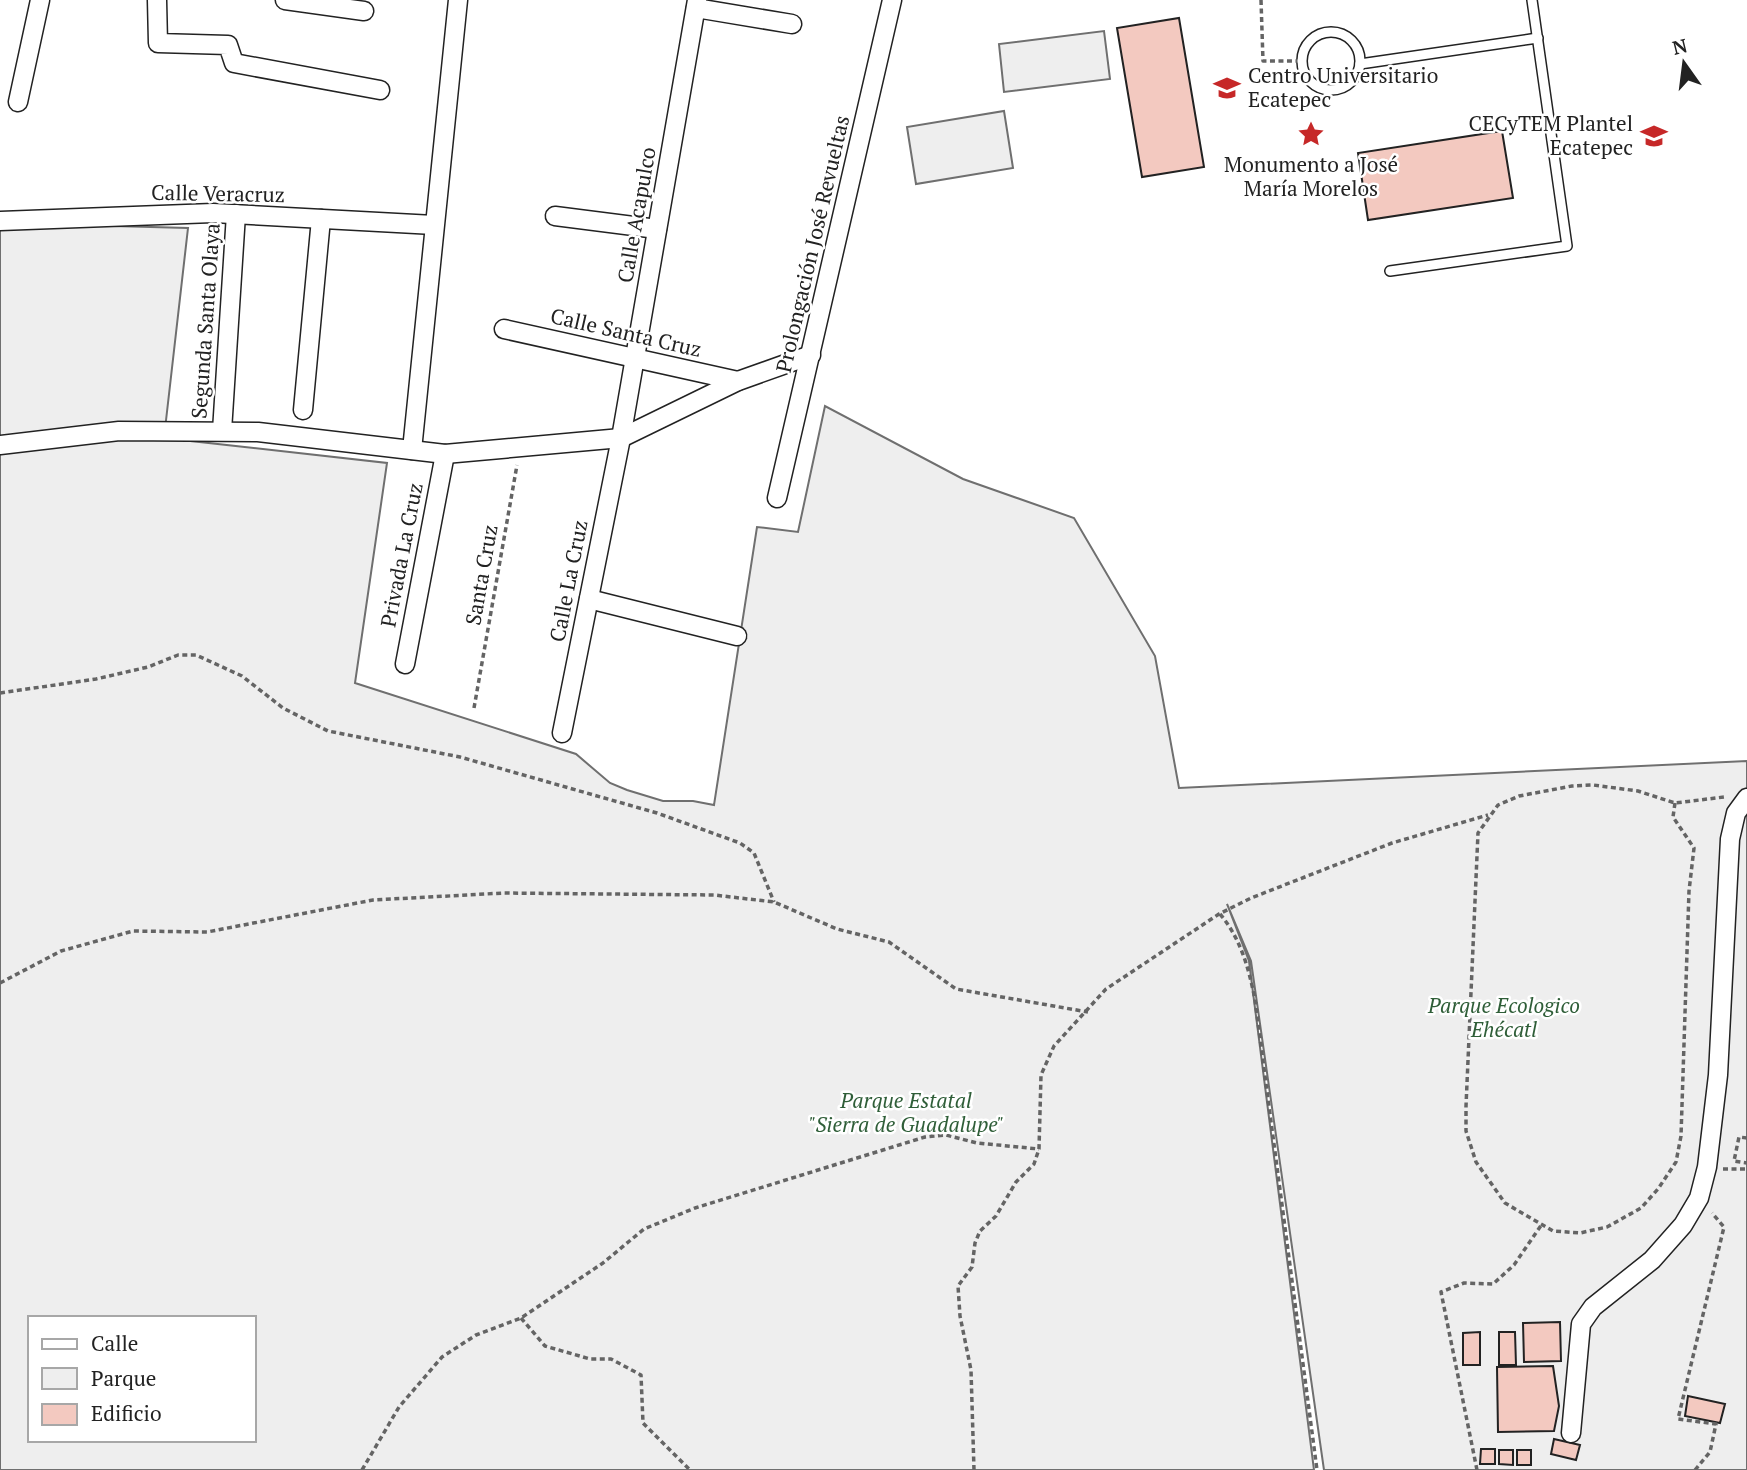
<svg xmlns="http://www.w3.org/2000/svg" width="1747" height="1470" viewBox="0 0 1747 1470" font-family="'PT Serif',serif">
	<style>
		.green { fill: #eee; stroke: #6f6f6f; stroke-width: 2; fill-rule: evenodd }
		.building { fill: #f3c9c0; stroke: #222; stroke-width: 2 }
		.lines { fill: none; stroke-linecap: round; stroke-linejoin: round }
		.lane-casing { stroke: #222; stroke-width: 12 }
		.street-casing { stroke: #222; stroke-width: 21 }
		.path { stroke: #646464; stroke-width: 3.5; stroke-dasharray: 5 3.5; stroke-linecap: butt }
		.lane { stroke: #fff; stroke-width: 9 }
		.street { stroke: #fff; stroke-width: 18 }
		.labels { text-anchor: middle; stroke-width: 5; stroke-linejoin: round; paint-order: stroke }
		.poi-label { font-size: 21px; fill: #222; stroke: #fff; text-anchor: start }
		.street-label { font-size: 21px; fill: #222; stroke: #fff }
		.park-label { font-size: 21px; font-style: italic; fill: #2f5e38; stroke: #fff }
	</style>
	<rect width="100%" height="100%" fill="#fff"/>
	<g class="green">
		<path d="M1104,31L1110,79L1004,92L999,44Z"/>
		<path d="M1004,111L1013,168L916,184L907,127Z"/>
		<path d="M0,223L188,228L164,438L387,463L355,683L576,754L610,783L627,790L663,801H693L714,805L757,527L798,532L825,406L963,479L1074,518L1155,656L1179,788L1747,761V1470H1324L1251,961L1227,904L1249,961L1314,1470H0ZM30,1318H254V1440H30Z"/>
	</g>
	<g class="building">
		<path d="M1179,18L1204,167L1142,177L1117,28Z"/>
		<path d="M1502,131L1513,198L1368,220L1358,153Z"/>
		<path d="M1560,1322L1561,1361L1524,1362L1523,1323Z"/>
		<path d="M1480,1332V1365H1463V1333Z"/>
		<path d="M1499,1332H1515L1516,1365H1499Z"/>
		<path d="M1553,1366L1559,1406L1554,1431L1498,1432L1497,1367Z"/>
		<path d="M1688,1396L1725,1404L1720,1423L1685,1416Z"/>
		<path d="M1554,1439L1580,1445L1576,1460L1551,1454Z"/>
		<path d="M1481,1449H1495V1464H1480Z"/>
		<path d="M1499,1450H1513V1465L1499,1464Z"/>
		<rect x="1517" y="1450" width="14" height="15"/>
	</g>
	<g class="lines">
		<g class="lane-casing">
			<g id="lane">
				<circle cx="1331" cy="61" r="29"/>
				<path d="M1360,64L1538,38"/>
				<path d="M1390,271L1567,246L1532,0"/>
			</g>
		</g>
		<g class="street-casing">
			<g id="street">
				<path d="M157,0L158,43L228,45L234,63L380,90"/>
				<path d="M285,0L364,11"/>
				<path d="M696,8L792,24"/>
				<path d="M18,102L40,0"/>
				<path d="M555,216L657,229"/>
				<path d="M0,221L213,213L434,225"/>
				<path d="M504,329L738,381"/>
				<path d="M303,410L321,219"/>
				<path d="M222,431L236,214"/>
				<path d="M0,445L119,431L258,432L445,454L621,438L738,381L811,355"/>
				<path d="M412,450L458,0"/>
				<path d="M777,498L892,0"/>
				<path d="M589,599L737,636"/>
				<path d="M405,664L445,454"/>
				<path d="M562,733L621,438L697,0"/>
				<path d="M1571,1433L1581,1324L1593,1307L1652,1260L1683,1225L1699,1198L1707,1167L1718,1075L1730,839L1736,813L1747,798"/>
			</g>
		</g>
		<g class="path">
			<path d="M1261,0L1263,61H1300"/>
			<path d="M0,693L96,679L148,667L178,655H196L242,676L283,708L328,731L460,757L657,813L740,843L754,853L774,902"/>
			<path d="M474,708L517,465"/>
			<path d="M1675,803L1673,817L1694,848L1689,891L1681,1136L1676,1162L1658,1189L1641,1208L1607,1227L1580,1233L1553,1231L1505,1203L1476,1162L1466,1131V1106L1478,833L1498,805L1519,796L1572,786L1593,785L1638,791L1675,803L1724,797"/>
			<path d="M1220,914C1241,939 1249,969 1255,1000L1317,1470"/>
			<path d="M0,983L61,951L133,931L207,932L373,900L504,893L714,895L774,902L837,929L889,942L956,989L1088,1012"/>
			<path d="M1747,1138L1739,1137L1734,1161L1747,1163"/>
			<path d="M1723,1169H1747"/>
			<path d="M521,1318L545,1346L590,1359H611L641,1375L643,1423L690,1470"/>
			<path d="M362,1470L399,1407L442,1357L476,1335L521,1318L603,1263L644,1229L695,1208L925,1137L946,1135L977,1143L1039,1149"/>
			<path d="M974,1470L971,1370L960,1316L958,1286L972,1267L975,1243L980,1231L996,1216L1016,1182L1034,1164L1039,1149L1041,1075L1054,1046L1106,989L1219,914L1251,898L1392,843L1488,815"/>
			<path d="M1477,1470L1441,1292L1464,1283L1493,1284L1514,1265L1542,1224"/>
			<path d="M1695,1470L1710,1452L1716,1424L1678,1419L1724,1227L1712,1213"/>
		</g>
		<use href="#lane" class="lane"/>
		<use href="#street" class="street"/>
	</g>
	<defs>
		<g id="university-bare" transform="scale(2.1)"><path d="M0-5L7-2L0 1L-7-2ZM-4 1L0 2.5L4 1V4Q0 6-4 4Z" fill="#c62828" stroke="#fff" stroke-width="2.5" paint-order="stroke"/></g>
		<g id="sight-bare" transform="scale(2.1)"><path d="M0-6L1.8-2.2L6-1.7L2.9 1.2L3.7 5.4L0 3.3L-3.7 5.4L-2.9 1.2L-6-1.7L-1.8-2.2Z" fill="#c62828" stroke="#fff" stroke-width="2.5" paint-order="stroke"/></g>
		<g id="school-bare" transform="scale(2.1)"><path d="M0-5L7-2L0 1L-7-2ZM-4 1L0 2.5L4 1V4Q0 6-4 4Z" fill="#c62828" stroke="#fff" stroke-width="2.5" paint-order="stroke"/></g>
	</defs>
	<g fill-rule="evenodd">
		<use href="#university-bare" x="1227" y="88"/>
		<use href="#sight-bare" x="1311" y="134"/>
		<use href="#school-bare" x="1654" y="136"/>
	</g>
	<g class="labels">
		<g class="poi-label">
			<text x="1248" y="83">Centro Universitario<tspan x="1248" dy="24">Ecatepec</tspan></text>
			<text x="1633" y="131" text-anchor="end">CECyTEM Plantel<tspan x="1633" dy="24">Ecatepec</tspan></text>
			<text x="1311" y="172" text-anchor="middle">Monumento a José<tspan x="1311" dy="24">María Morelos</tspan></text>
		</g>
		<g class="street-label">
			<text transform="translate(218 194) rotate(1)" y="7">Calle Veracruz</text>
			<text transform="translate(637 215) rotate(-80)" y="7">Calle Acapulco</text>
			<text transform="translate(813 244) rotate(-77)" y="7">Prolongación José Revueltas</text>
			<text transform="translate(206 321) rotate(-86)" y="7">Segunda Santa Olaya</text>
			<text transform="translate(626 333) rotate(13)" y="7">Calle Santa Cruz</text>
			<text transform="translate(402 555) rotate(-79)" y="7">Privada La Cruz</text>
			<text transform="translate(482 575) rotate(-80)" y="7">Santa Cruz</text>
			<text transform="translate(569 581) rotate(-79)" y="7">Calle La Cruz</text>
		</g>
		<g class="park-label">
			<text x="1504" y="1013">Parque Ecologico<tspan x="1504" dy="24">Ehécatl</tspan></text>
			<text x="906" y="1108">Parque Estatal<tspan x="906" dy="24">"Sierra de Guadalupe"</tspan></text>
		</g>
	</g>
	<rect x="28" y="1316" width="228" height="126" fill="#ffffff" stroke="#a7a7a7" stroke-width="2"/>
	<rect x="42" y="1339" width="35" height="10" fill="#ffffff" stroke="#a7a7a7" stroke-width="2"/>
	<text x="91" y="1351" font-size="21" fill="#222222">Calle</text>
	<rect x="42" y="1368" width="35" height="21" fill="#eeeeee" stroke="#a7a7a7" stroke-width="2"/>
	<text x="91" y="1386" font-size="21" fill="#222222">Parque</text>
	<rect x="42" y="1404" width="35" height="21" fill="#f3c9c0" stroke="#a7a7a7" stroke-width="2"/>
	<text x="91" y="1421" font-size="21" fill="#222222">Edificio</text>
	<g transform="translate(1684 63) rotate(346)" stroke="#ffffff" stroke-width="5" paint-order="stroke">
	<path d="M0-5L12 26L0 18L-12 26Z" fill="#222222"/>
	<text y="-10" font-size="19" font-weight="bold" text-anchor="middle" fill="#222222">N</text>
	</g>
</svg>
